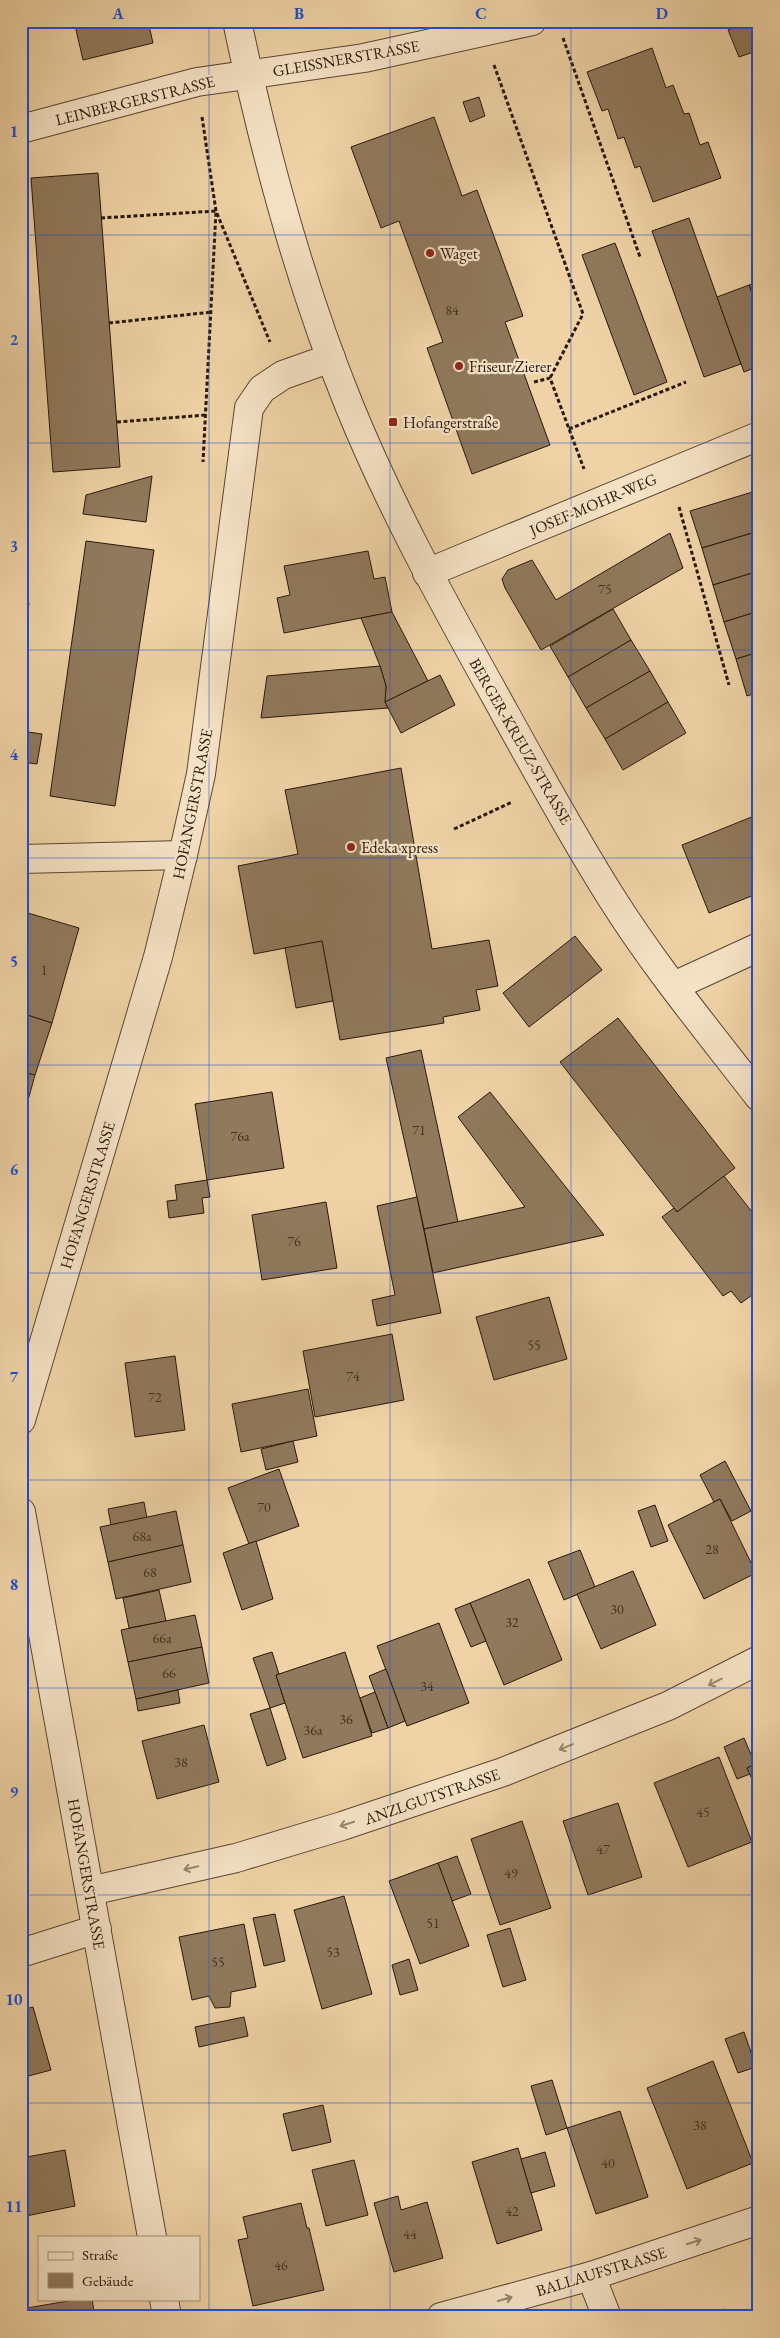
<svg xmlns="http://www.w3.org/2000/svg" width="780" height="2338" viewBox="0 0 780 2338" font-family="'EB Garamond',serif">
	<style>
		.building { fill: #90795c; stroke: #29170b }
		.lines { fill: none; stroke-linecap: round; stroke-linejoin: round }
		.minor-casing { stroke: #5a4632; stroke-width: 30 }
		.path { stroke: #29170b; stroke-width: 3; stroke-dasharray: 4 2.5; stroke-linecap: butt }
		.minor { stroke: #f5e2c5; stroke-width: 28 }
		.oneway { stroke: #998771 }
		.grid { fill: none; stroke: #1d4ed8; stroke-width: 1; stroke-opacity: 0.55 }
		.poi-dot { fill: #8f2418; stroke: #f5e2c5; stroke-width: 2 }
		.labels { text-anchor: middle; stroke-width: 4.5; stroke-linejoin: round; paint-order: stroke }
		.number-label { font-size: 14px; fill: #43301f }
		.street-label { font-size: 16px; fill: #29170b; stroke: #f5e2c5 }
		.poi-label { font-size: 16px; fill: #29170b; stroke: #f5e2c5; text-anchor: start }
		.neatline { fill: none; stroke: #1d4ed8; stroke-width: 2 }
		.grid-label { font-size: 16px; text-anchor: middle; font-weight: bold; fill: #1d4ed8 }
	</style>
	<rect width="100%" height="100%" fill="#efd3a6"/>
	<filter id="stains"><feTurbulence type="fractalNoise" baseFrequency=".004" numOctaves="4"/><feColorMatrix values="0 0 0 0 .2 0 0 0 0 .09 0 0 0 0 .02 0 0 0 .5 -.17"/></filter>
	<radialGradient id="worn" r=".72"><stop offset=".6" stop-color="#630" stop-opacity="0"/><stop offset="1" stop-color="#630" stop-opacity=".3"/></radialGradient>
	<g class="building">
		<path d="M74,21H148L153,43L83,60Z"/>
		<path d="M751,21H759V50L739,57L728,30Z"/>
		<path d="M652,48L666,88L673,85L684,114L689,113L700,145L708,142L721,178L653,202L640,166L635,168L624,137L618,139L608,109L602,111L587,72Z"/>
		<path d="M479,97L485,116L470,122L463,102Z"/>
		<path d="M434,117L462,196L477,190L523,316L505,322L550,445L472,474L427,348L443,342L399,221L381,228L351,147Z"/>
		<path d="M98,173L120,467L53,472L31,178Z"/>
		<path d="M689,218L741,364L704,377L652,231Z"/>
		<path d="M615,243L667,382L634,395L582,255Z"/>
		<path d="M759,282V313L749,285Z"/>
		<path d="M749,285L759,313V366L744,372L717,297Z"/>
		<path d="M152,476L146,522L83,514L86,495Z"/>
		<path d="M759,490V531L702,548L690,511Z"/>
		<path d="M759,531V571L713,585L702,548Z"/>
		<path d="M670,533L683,568L541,650L505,588L502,579L508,570L532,560L556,600Z"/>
		<path d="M86,541L154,550L115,806L50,796Z"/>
		<path d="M368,551L374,579L385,577L392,612L284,633L277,598L290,595L284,566Z"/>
		<path d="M759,571V611L724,622L713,585Z"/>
		<path d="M21,602L29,603L21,672Z"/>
		<path d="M613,609L631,640L568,677L550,646Z"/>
		<path d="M759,611V652L736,659L724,622Z"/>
		<path d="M392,612L428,681L385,702L386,686L380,666L361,618Z"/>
		<path d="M631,640L650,671L586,708L568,677Z"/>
		<path d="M759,652V692L747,696L736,659Z"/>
		<path d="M380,666L386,686L385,702L388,708L261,718L267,676Z"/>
		<path d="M650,671L668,702L605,739L586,708Z"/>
		<path d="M440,675L455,705L401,733L385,702Z"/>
		<path d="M668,702L686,733L623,770L605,739Z"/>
		<path d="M21,731L42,734L37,764L21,762Z"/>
		<path d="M401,768L432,949L489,940L498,986L476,990L480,1010L443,1017L444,1023L340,1040L322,941L254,954L238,866L298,854L285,790Z"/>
		<path d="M759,814V893L709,913L682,845Z"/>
		<path d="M21,911L79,928L52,1023L21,1013Z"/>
		<path d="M575,936L602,970L529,1027L503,993Z"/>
		<path d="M322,941L333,1001L296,1008L285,948Z"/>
		<path d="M21,1013L52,1023L35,1075L21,1072Z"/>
		<path d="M618,1018L735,1168L677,1212L560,1062Z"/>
		<path d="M421,1050L458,1222L424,1229L386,1058Z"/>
		<path d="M21,1072L35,1075L22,1122H21Z"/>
		<path d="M272,1092L284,1168L207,1180L195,1104Z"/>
		<path d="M490,1092L604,1235L433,1273L424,1229L525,1207L458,1117Z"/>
		<path d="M724,1176L759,1221V1290L741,1303L731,1291L723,1296L662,1217L674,1208L677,1212Z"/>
		<path d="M207,1180L210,1197L202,1198L204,1213L169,1218L167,1201L177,1200L175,1185Z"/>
		<path d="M417,1197L441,1313L377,1326L372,1300L395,1295L377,1206Z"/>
		<path d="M326,1202L337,1268L262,1280L252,1215Z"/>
		<path d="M549,1297L567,1359L494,1380L476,1317Z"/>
		<path d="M392,1334L404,1400L315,1417L303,1351Z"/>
		<path d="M175,1356L185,1430L135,1437L125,1363Z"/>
		<path d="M308,1389L317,1436L241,1452L232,1404Z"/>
		<path d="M293,1441L298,1462L266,1470L261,1449Z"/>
		<path d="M725,1461L751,1511L732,1521L720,1499L714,1502L700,1475Z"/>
		<path d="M279,1469L299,1526L249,1544L228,1488Z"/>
		<path d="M720,1499L756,1573L704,1599L668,1525Z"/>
		<path d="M144,1502L147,1518L111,1525L108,1509Z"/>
		<path d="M655,1505L668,1541L651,1547L638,1511Z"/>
		<path d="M176,1511L183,1545L108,1562L100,1527Z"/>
		<path d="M256,1541L273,1599L242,1610L223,1553Z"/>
		<path d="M183,1545L191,1582L116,1599L108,1562Z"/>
		<path d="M580,1550L595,1587L564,1600L548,1562Z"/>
		<path d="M633,1571L656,1625L601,1649L577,1594Z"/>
		<path d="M529,1579L562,1660L504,1685L470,1603Z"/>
		<path d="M159,1590L166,1621L129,1628L123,1598Z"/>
		<path d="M470,1603L486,1641L471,1647L455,1609Z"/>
		<path d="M195,1615L202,1647L128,1662L121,1630Z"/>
		<path d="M439,1623L469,1703L407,1726L377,1646Z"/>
		<path d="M202,1647L209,1683L136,1699L128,1662Z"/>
		<path d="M272,1652L279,1674L276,1675L285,1703L270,1708L253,1658Z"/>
		<path d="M345,1652L372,1736L303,1758L276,1675Z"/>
		<path d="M386,1669L405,1721L388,1728L369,1676Z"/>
		<path d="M178,1690L180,1703L138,1711L136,1699Z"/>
		<path d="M375,1692L388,1728L372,1733L360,1698Z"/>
		<path d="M270,1708L286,1759L267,1766L250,1714Z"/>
		<path d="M204,1725L219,1782L157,1799L142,1741Z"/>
		<path d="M744,1738L755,1764L747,1768L750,1774L737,1779L724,1747Z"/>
		<path d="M719,1757L752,1842L688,1867L654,1783Z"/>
		<path d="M759,1762V1795L747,1768Z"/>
		<path d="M618,1803L642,1877L588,1895L563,1821Z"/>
		<path d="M522,1821L551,1908L500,1925L471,1839Z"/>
		<path d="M457,1856L471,1894L452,1901L438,1863Z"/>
		<path d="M438,1863L469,1946L420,1964L389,1881Z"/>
		<path d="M344,1896L372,1994L322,2009L294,1910Z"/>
		<path d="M275,1914L285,1961L264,1966L253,1918Z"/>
		<path d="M244,1924L256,1987L231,1992L230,2007L215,2008L209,1996L192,2000L179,1937Z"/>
		<path d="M510,1928L526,1980L503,1987L487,1935Z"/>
		<path d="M409,1959L418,1990L400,1995L392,1965Z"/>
		<path d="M33,2007L51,2070L21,2078V2010Z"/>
		<path d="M244,2017L248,2036L199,2047L195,2027Z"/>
		<path d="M744,2032L756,2067L738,2073L725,2039Z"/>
		<path d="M759,2049V2070L752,2051Z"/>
		<path d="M713,2061L753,2163L687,2189L647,2088Z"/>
		<path d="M552,2080L567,2128L546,2135L531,2086Z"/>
		<path d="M323,2105L331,2142L292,2151L283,2114Z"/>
		<path d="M620,2111L648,2197L596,2214L567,2128Z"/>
		<path d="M518,2148L542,2230L497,2244L472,2162Z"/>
		<path d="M65,2150L75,2206L21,2217V2158Z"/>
		<path d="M545,2152L555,2186L531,2193L521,2159Z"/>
		<path d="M354,2160L368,2215L326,2226L312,2170Z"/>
		<path d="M398,2196L401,2210L427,2202L443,2258L394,2272L374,2203Z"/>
		<path d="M301,2203L307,2228H309L324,2290L253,2306L238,2240L248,2238L243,2217Z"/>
		<path d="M80,2299H92L95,2317H21V2309Z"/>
		<path d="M724,2309L727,2317H704Z"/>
	</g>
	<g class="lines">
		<g class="minor-casing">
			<g id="minor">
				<path d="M237,21C264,151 299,282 349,405C390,506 443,602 496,697C533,764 570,832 611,897C655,967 708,1031 759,1097"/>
				<path d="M21,129L197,82L364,58L532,21"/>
				<path d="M427,573L759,436"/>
				<path d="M21,859L183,855"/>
				<path d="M674,986L759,947"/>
				<path d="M21,1420L158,957L183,855L201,774L249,408L262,389L283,375L331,358"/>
				<path d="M21,1512L152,2237"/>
				<path d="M90,1891L236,1858L342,1826L503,1772L668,1706L759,1660"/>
				<path d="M21,1953L97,1929"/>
				<path d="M591,2276L607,2317"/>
				<path d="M164,2299L167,2317"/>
				<path d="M441,2317L591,2276L759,2220"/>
			</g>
		</g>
		<g class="path">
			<path d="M563,38L640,257"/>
			<path d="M494,65L583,314L550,378"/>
			<path d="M202,117L216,211L270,342"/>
			<path d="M101,218L216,211L203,462"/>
			<path d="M109,323L212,312"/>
			<path d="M534,382L550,378L584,469"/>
			<path d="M117,422L206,415"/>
			<path d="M569,429L686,382"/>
			<path d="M679,507L729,685"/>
			<path d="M454,829L512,802"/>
		</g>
		<use href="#minor" class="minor"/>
	</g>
	<defs><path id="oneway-shaft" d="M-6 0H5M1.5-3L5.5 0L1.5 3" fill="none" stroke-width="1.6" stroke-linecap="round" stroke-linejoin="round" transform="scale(1.25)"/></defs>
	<g class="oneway">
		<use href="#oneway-shaft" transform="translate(715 1682) rotate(153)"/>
		<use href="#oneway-shaft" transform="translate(566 1747) rotate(158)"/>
		<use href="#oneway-shaft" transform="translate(347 1824) rotate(162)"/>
		<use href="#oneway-shaft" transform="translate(191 1868) rotate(167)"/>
		<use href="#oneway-shaft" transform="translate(694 2242) rotate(-18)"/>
		<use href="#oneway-shaft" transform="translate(505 2299) rotate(-15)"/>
	</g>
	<path class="grid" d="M209,21V2317M390,21V2317M571,21V2317M21,235H759M21,443H759M21,650H759M21,858H759M21,1065H759M21,1273H759M21,1480H759M21,1688H759M21,1895H759M21,2103H759"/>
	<g class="poi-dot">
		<circle cx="430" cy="253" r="5"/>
		<circle cx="459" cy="366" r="5"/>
		<rect x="388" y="417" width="10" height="10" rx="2.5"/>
		<circle cx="351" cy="847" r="5"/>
	</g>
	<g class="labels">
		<g class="number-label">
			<text x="452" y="315">84</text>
			<text x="605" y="594">75</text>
			<text x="44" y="975">1</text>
			<text x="419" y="1135">71</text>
			<text x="240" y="1141">76a</text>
			<text x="294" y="1246">76</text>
			<text x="534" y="1350">55</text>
			<text x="353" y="1381">74</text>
			<text x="155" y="1402">72</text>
			<text x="264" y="1512">70</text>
			<text x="142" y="1541">68a</text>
			<text x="712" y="1554">28</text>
			<text x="150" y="1577">68</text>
			<text x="617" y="1614">30</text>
			<text x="512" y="1627">32</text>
			<text x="162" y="1643">66a</text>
			<text x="169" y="1678">66</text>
			<text x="427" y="1691">34</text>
			<text x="346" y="1724">36</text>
			<text x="313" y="1735">36a</text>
			<text x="181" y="1767">38</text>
			<text x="703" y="1817">45</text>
			<text x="603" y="1854">47</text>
			<text x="511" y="1878">49</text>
			<text x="433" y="1928">51</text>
			<text x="333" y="1957">53</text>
			<text x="218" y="1967">55</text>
			<text x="700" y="2130">38</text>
			<text x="608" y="2168">40</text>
			<text x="512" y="2216">42</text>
			<text x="410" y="2239">44</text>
			<text x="281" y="2270">46</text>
		</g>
		<g class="street-label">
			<text transform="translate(346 58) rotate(-10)" y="6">GLEISSNERSTRASSE</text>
			<text transform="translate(135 100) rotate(-14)" y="6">LEINBERGERSTRASSE</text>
			<text transform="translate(593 504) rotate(-23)" y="6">JOSEF-MOHR-WEG</text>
			<text transform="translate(521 741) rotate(60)" y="6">BERGER-KREUZ-STRASSE</text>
			<text transform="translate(192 804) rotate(-79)" y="6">HOFANGERSTRASSE</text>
			<text transform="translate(87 1195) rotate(-73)" y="6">HOFANGERSTRASSE</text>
			<text transform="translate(432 1796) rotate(-19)" y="6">ANZLGUTSTRASSE</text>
			<text transform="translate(87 1874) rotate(80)" y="6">HOFANGERSTRASSE</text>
			<text transform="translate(601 2271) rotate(-17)" y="6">BALLAUFSTRASSE</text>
		</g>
		<g class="poi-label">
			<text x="440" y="259">Waget</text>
			<text x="469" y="372">Friseur Zierer</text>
			<text x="403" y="428">Hofangerstraße</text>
			<text x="361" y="853">Edeka xpress</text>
		</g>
	</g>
	<rect width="780" height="2338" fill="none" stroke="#efd3a6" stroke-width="55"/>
	<rect x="38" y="2236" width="162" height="65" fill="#f5e2c5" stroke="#a3917b"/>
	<rect x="48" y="2252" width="25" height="8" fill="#f5e2c5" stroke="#a3917b"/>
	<text x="82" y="2260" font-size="15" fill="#29170b">Straße</text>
	<rect x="48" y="2273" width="25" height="15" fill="#90795c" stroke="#a3917b"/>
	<text x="82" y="2286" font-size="15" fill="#29170b">Gebäude</text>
	<rect x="28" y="28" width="724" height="2282" class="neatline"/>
	<g class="grid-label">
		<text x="118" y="19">A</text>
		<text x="299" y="19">B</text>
		<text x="481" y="19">C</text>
		<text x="662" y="19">D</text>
		<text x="14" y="137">1</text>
		<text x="14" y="345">2</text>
		<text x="14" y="552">3</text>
		<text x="14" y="760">4</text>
		<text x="14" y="967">5</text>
		<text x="14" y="1175">6</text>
		<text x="14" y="1382">7</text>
		<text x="14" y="1590">8</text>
		<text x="14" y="1797">9</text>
		<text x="14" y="2005">10</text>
		<text x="14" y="2212">11</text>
	</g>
	<rect width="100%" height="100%" filter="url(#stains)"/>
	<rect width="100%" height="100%" fill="url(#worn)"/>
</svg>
